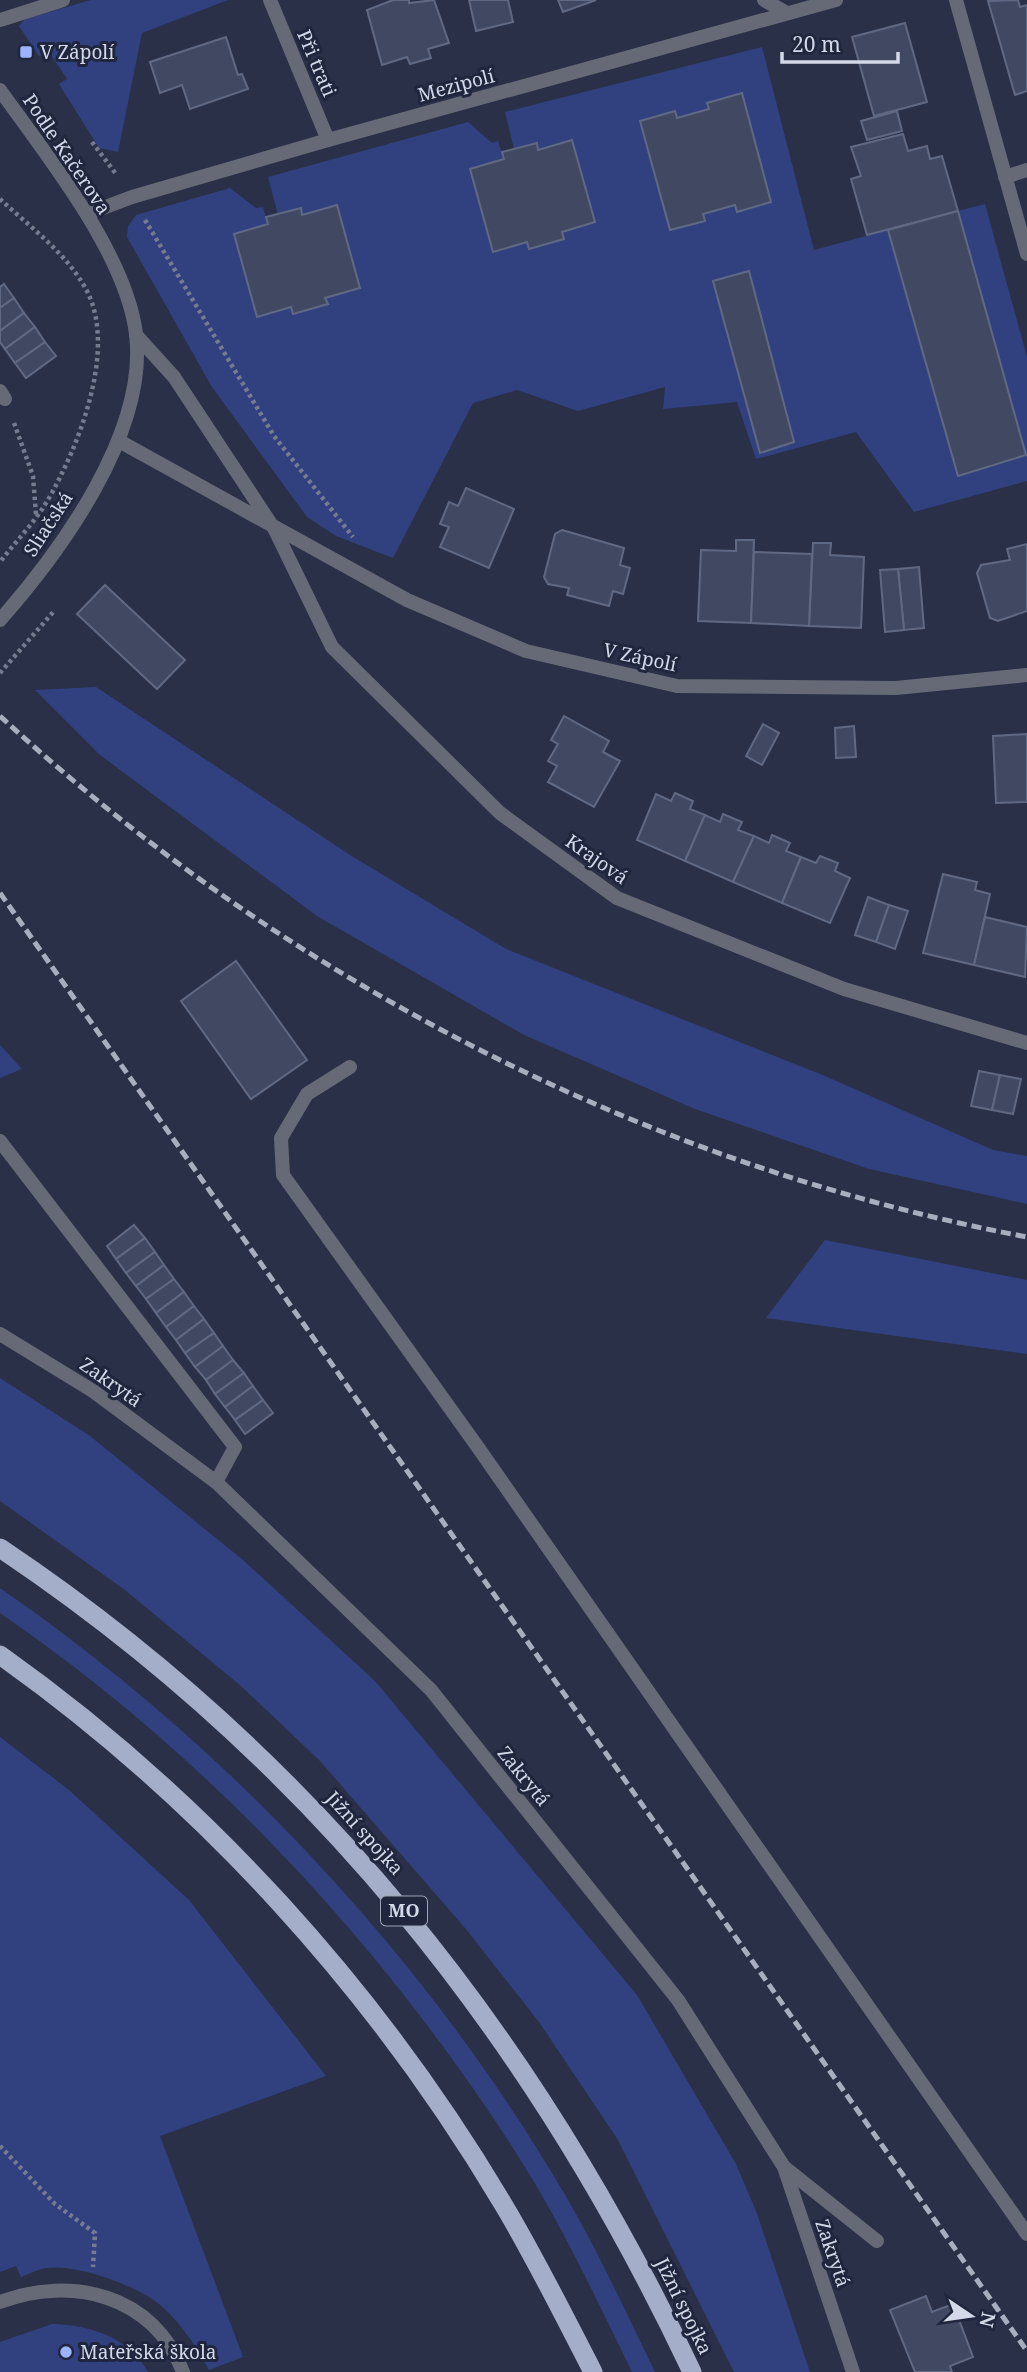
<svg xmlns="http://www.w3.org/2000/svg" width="1027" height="2372" viewBox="0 0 1027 2372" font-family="'Noto Serif',serif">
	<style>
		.green { fill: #314180; fill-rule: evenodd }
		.building { fill: #414962; stroke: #606984; stroke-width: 2 }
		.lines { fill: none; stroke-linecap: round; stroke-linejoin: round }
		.path { stroke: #767c90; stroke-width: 4.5; stroke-dasharray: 3.5 3.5; stroke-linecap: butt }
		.service { stroke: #666a76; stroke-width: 14 }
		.minor { stroke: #666a76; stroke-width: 14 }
		.tertiary { stroke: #666a76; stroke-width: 14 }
		.trunk { stroke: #a4aec8; stroke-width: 19 }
		.rail { stroke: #a8aebf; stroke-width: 5; stroke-dasharray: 10 5; stroke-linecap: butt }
		.poi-dot { fill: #9cb4fd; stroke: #1f263d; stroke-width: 2.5 }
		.labels { text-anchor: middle; stroke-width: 6; stroke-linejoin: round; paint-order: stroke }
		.shield { fill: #1f263d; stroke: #9ea3b5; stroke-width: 2 }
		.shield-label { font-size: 18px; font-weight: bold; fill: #d4d9e9 }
		.poi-label { font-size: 19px; fill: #d4d9e9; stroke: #1f263d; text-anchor: start }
		.street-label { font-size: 19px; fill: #d4d9e9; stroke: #1f263d }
	</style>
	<rect width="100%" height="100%" fill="#293047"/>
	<g class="green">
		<path d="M91,0H228L142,33L118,152L99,148L59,84L67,79L48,50L39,56L19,26L25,19Z"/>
		<path d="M762,47L814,250L888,230L958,476L1026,456L958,211L985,204L1027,357V481L914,512L856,432L756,459L737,402L663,409L665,387L578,411L517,390L473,403L393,558L336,536L307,517L212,387L127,237L128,226L136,215L230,188L256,208L263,207L268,225L234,235L257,316L291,308L293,314L327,305L325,298L360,289L337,206L302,215L301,209L278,215L268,177L468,122L492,143L498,141L504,160L493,251L527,242L529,249L563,239L562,232L595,223L572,141L538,150L537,144L514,149L505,112ZM742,93L771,202L737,212L735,205L703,214L704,221L670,230L640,121L675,111L677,118L709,109L707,103Z"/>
		<path d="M96,687L350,855L506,949L825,1076L993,1150L1027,1156V1204L869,1169L695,1109L524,1035L317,916L100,755L35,690Z"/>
		<path d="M0,1045L22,1069L0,1078Z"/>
		<path d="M825,1240L1027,1280V1354L766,1318Z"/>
		<path d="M0,1378L90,1436L243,1560L375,1681L637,1995L736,2164L756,2211L810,2372H734L618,2140L539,2022L465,1928L321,1762L241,1686L125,1590L0,1501Z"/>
		<path d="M0,1588C227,1745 424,1955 564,2193C598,2251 626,2312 655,2372H632C595,2296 559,2219 513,2148C379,1940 204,1753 0,1613Z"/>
		<path d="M0,1737L69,1790L189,1900L326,2076L160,2136L243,2357L209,2370C196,2346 178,2318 155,2301C132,2284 75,2264 47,2268C38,2269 29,2274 21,2277L16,2266L0,2272Z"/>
		<path d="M52,2324C90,2325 128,2337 148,2372H0V2342Z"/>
	</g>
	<g class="building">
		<path d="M393,0H409V3L434,0L449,43L428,49L431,58L410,64L407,57L382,65L367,10Z"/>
		<path d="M469,0H508L513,22L476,31Z"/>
		<path d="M558,0H596L563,12Z"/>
		<path d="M1018,0L1020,7L1027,5V91L1015,95L988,1Z"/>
		<path d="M905,23L927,102L874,116L852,37Z"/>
		<path d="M226,37L238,75L242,74L248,89L190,109L182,85L160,93L150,62Z"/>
		<path d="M742,93L771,202L737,212L735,205L703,214L705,221L670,230L640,121L675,111L677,118L709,109L707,103Z"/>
		<path d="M897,111L902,131L867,140L861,121Z"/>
		<path d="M903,134L908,151L927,146L930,159L942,156L958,211L867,235L851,179L861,176L851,147Z"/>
		<path d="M572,140L595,222L562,232L564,239L529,249L527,242L493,252L470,169L504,159L502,152L537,143L538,150Z"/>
		<path d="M337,205L360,288L325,298L328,304L293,314L291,307L257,317L234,234L268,224L266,217L301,208L302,215Z"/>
		<path d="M958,211L1026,455L958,476L888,230Z"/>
		<path d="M749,271L794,442L760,453L713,281Z"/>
		<path d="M4,284L14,298L0,308V287Z"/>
		<path d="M14,298L24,313L0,331V308Z"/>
		<path d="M24,313L35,327L5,349L0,342V331Z"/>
		<path d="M35,327L45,342L15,363L5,349Z"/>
		<path d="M45,342L56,356L26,378L15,363Z"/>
		<path d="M466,488L514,509L489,568L440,547L449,527L440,524L449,502L458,506Z"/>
		<path d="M562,530L624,548L620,565L630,568L623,594L613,591L609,606L567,595L569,588L548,584L544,577L555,534Z"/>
		<path d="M736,540H754L751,623L698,621L701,550L736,551Z"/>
		<path d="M813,543H831L830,555L864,557L861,628L809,626Z"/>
		<path d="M1027,544V611L998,621L990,618L977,573L981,565L1010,560L1007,549Z"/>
		<path d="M754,552L812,554L809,626L751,623Z"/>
		<path d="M919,567L924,628L904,630L898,569Z"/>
		<path d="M898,569L904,630L885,632L880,570Z"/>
		<path d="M105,585L185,660L157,689L77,614Z"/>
		<path d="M564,716L609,741L603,752L620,761L594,807L548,782L557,766L548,761L558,744L551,740Z"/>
		<path d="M763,724L779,733L762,765L746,756Z"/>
		<path d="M854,726L856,757L836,758L835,728Z"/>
		<path d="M1027,734V802L996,803L993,736Z"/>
		<path d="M675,793L693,801L690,809L705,815L685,861L637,840L656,794L671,801Z"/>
		<path d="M723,814L742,822L738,830L754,836L733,882L685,861L705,815L720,822Z"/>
		<path d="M772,835L790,843L786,851L801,857L782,903L733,882L754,836L769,843Z"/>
		<path d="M820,856L838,863L835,871L850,878L830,923L782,903L801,857L816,863Z"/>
		<path d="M943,874L977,882L975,890L990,894L974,965L923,953Z"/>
		<path d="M868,897L889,905L876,942L855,935Z"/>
		<path d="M889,905L908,911L895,949L876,942Z"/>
		<path d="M985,917L1027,927L1025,977L974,965Z"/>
		<path d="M236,961L307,1060L251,1099L181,1001Z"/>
		<path d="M979,1071L1000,1075L992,1110L971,1106Z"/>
		<path d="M1000,1075L1021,1079L1013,1114L992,1110Z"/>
		<path d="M134,1225L145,1238L116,1259L107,1246Z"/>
		<path d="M145,1238L155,1252L126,1273L116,1259Z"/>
		<path d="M155,1252L164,1265L136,1286L126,1273Z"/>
		<path d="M164,1265L174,1279L146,1299L136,1286Z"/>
		<path d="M174,1279L184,1292L156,1313L146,1299Z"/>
		<path d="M184,1292L194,1306L166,1327L156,1313Z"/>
		<path d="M194,1306L204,1319L176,1340L166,1327Z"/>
		<path d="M204,1319L214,1333L185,1353L176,1340Z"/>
		<path d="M214,1333L223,1346L195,1367L185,1353Z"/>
		<path d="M223,1346L233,1360L206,1380L195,1367Z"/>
		<path d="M233,1360L244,1373L215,1394L206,1380Z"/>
		<path d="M244,1373L253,1386L225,1407L215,1394Z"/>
		<path d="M253,1386L263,1400L235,1420L225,1407Z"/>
		<path d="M263,1400L273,1413L245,1434L235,1420Z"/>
		<path d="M926,2296L932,2312L953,2304L973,2357L950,2366L952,2372H915L890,2310Z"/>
	</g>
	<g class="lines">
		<g class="path">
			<path d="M92,142L116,174"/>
			<path d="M0,199C30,227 69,255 88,293C116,352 79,445 49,498C36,521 16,541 0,562"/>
			<path d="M145,220L274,436L353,537"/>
			<path d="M14,423L33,476L36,515"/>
			<path d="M0,673L55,610"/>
			<path d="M0,2146L55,2204L95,2233L93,2267"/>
		</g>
		<g class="service">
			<path d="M270,0L328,140"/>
			<path d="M0,20L63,0"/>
			<path d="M136,335L174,377L273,527"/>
			<path d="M0,391L5,399"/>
			<path d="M350,1067L307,1094L281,1138L283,1175L477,1446L1027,2234"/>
			<path d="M0,1141L235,1447L216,1482"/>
			<path d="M784,2167L877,2241"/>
		</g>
		<g class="minor">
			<path d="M764,0L787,13"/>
			<path d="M956,0L1027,254"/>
			<path d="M1005,177L1027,170"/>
			<path d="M87,214L132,197L328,140L836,0"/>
			<path d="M119,441L407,600L526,651L677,686L896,688L1027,675"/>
			<path d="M274,528L332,647L500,813L617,898L844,989L1027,1043"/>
			<path d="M0,1334L93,1391L216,1482L431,1690L678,2000L784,2167L853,2372"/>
			<path d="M0,2302C72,2275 154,2295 183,2372"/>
		</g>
		<path class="tertiary" d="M0,90C47,156 126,253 136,334C148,432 61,551 0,620"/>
		<g class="trunk">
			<path d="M0,1548C311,1756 533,2035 692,2372"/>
			<path d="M0,1655C203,1799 376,1990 503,2204C536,2259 564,2316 593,2372"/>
		</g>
		<g class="rail">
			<path d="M0,716C286,980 644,1165 1027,1237"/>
			<path d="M0,893L1027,2351"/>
		</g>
	</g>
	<g class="poi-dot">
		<rect x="19" y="45" width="14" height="14" rx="3.5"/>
		<circle cx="66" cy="2352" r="7"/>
	</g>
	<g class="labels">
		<rect class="shield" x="381" y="1896.5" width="46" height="29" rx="5"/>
		<g class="shield-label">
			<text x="404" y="1917">MO</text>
		</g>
		<g class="poi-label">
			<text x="40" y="59">V Zápolí</text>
			<text x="80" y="2359">Mateřská škola</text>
		</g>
		<g class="street-label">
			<text transform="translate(317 63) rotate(67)" y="7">Při trati</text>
			<text transform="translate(456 85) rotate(-15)" y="7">Mezipolí</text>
			<text transform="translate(67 154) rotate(56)" y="7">Podle Kačerova</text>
			<text transform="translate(48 524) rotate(-57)" y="7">Sliačská</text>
			<text transform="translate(640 657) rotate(12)" y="7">V Zápolí</text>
			<text transform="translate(597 859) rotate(35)" y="7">Krajová</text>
			<text transform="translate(111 1382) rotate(35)" y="7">Zakrytá</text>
			<text transform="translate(524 1776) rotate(51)" y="7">Zakrytá</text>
			<text transform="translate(365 1833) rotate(48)" y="7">Jižní spojka</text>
			<text transform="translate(833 2253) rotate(71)" y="7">Zakrytá</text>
			<text transform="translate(684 2306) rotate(64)" y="7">Jižní spojka</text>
		</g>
	</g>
	<g transform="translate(971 2316) rotate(103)" stroke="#1f263d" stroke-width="5" paint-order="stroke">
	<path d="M0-5L12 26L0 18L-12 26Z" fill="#d4d9e9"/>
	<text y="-10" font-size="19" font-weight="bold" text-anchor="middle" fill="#d4d9e9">N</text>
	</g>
	<path d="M782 52v10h116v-10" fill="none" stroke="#d4d9e9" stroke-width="3.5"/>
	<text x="792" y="52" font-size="21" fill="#d4d9e9" stroke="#1f263d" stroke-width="5" paint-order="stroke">20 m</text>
</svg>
